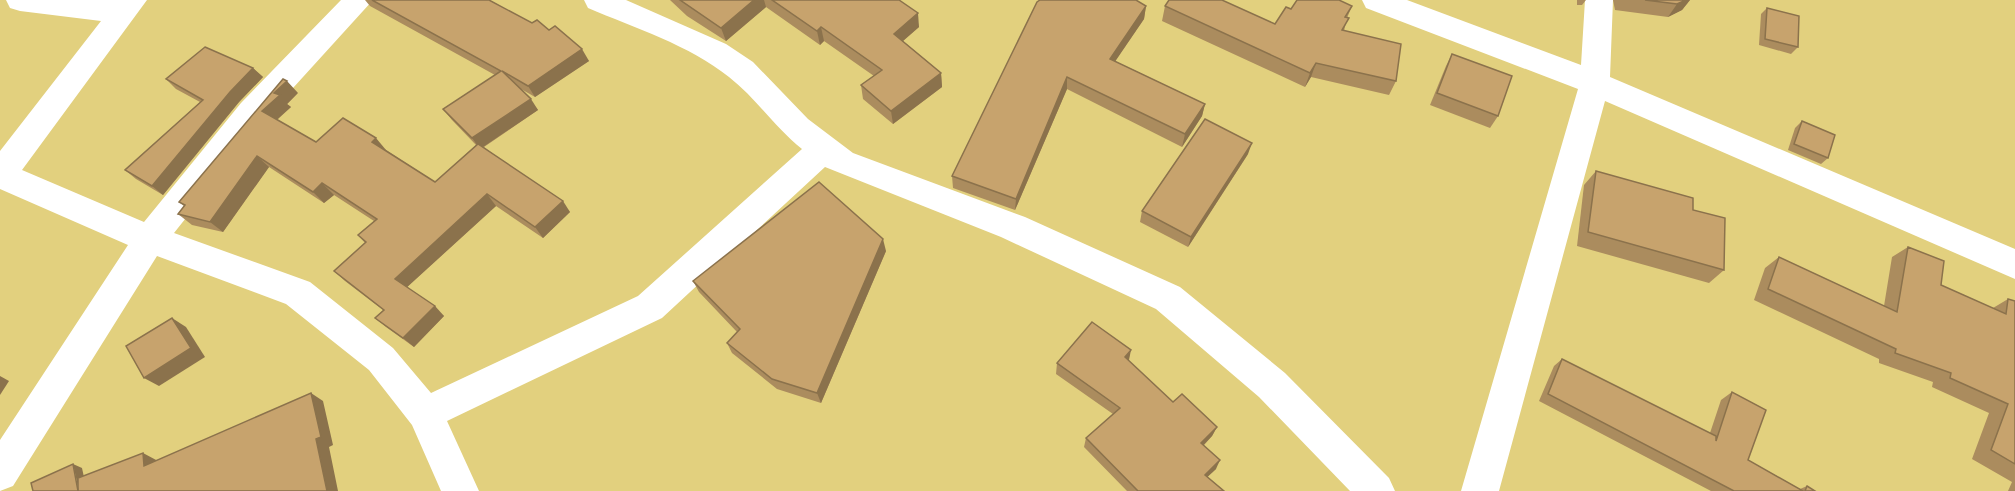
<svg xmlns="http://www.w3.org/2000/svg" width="2015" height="491" viewBox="0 0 2015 491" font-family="Poppins,sans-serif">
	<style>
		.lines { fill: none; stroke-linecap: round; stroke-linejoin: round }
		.minor { fill: #fff; fill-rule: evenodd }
		.wall { fill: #ab8c5e }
		.shaded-wall { fill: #8b724c }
		.building { fill: #c7a36d; stroke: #8b724c; stroke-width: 1.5 }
	</style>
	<rect width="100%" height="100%" fill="#e2d07e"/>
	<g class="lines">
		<g class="minor">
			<path d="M6,0H147L22,170L144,222L241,103L341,0H373L263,121L174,233L310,282L393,348L431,393L638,296L802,149C775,128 756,98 729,77C689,45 635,28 588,8L584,0H626L726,44L753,62L808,119L853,153L1025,217L1180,287L1285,373L1389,478L1395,491H1350L1259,397L1156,309L1001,237L825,167L662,318L447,421L479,491H441L412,425L369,370L286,304L157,256L13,486L0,491V440L128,245L0,189V151L101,21L20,11L10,8Z"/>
			<path d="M1362,0H1407L1581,65L1585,0H1613L1610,77L2015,249V279L1605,101L1499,491H1461L1578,89L1366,8Z"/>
		</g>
	</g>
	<g class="wall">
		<path d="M365,0H489L532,23L549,30L589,61L535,97L521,89L538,110L484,147L570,212L543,238L496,206L407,287L444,316L414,347L386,327L375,318L383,310L345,281L334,271L365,243L358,235L374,221L334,195L324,203L269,167L223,232L192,225L178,214L184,206L179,202L298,93L287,104L291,107L277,120L316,142L386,150L435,182L476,145L452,120L443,109L495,75L370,6Z"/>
		<path d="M670,0H899L919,27L903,41L941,73L942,87L893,124L863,99L861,85L874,76L824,41L820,45L766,7L726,41L687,16Z"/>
		<path d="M1577,0H1586L1582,5H1577Z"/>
		<path d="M1613,0H1690L1682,10L1668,17L1615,10Z"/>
		<path d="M1146,6L1144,19L1115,61L1205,104L1202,116L1182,147L1067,89L1015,210L953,188L952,176Z"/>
		<path d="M1165,6L1275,24L1291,9L1352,6L1347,18L1344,31L1396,81L1389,95L1311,77L1305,87L1162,21Z"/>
		<path d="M1767,8L1798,47L1791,54L1759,45L1761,14Z"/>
		<path d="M1452,54L1498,116L1490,128L1430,105L1446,66Z"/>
		<path d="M253,68L263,77L239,102L163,195L136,179L125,170L200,102L176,89L166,79Z"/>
		<path d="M1802,121L1828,158L1821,164L1788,150L1795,128Z"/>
		<path d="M1248,154L1188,247L1140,222L1142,211Z"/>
		<path d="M1596,171L1724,270L1709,283L1577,246L1584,185Z"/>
		<path d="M1908,247L1941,285L1993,308L2008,299L2015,301V491H2008L2012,482L1972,459L1989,413L1932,387L1933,382L1879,363V359L1754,300L1765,268L1779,257L1884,306L1892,257Z"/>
		<path d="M886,251L821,403L777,389L732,353L727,343L737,332L699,292L693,281Z"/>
		<path d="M1562,359L1710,433L1721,400L1732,392L1748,460L1800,489L1807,486L1815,491H1711L1539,401L1554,366Z"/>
		<path d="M1129,360L1128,361L1173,402L1217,427L1212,436L1204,445L1216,469L1207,477L1224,491H1127L1084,447L1086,438L1113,414L1056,374L1057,363Z"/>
	</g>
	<g class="shaded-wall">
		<path d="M754,0H764L766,7L726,41L721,28Z"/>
		<path d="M1686,0H1690L1682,10L1668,17L1677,4Z"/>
		<path d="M1146,6L1144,19L1108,72L1110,59Z"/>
		<path d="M918,13L919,27L896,47L894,34Z"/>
		<path d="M821,27L824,41L820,45L817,31Z"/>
		<path d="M582,49L589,61L535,97L528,86Z"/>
		<path d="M1316,63L1311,77L1305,87L1310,73Z"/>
		<path d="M253,68L263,77L239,102L163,195L152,186L230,92Z"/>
		<path d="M941,73L942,87L893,124L891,111Z"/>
		<path d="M1067,77V89L1015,210L1016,199Z"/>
		<path d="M287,81L298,93L287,104L291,107L273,123L262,111L274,93Z"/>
		<path d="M531,99L538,110L480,149L472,138Z"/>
		<path d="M1205,104L1202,116L1182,147L1185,134Z"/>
		<path d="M376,138L386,150L382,153L372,142Z"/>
		<path d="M1252,143L1248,154L1188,247L1191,237Z"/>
		<path d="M257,156L269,167L223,232L210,222Z"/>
		<path d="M322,183L334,195L324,203L313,192Z"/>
		<path d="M487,194L496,206L405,289L395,279Z"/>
		<path d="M563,201L570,212L543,238L535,227Z"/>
		<path d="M883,239L886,251L821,403L817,393Z"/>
		<path d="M435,306L444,316L414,347L403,338Z"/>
		<path d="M172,318L186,327L205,357L159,386L144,378Z"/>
		<path d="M1131,350L1129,360L1123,368L1125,357Z"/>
		<path d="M0,376L9,381L0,395Z"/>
		<path d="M311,393L323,401L333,445L329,447L338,491H327L316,439Z"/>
		<path d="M1217,427L1212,436L1197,452L1201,443Z"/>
		<path d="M143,453L158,461L144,466Z"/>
		<path d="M1220,460L1216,469L1201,483L1205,475Z"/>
		<path d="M73,464L82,468L87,491H79Z"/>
	</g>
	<g class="building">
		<path d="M372,0H489L532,23L537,20L549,30L555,26L582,49L528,86L502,71L531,99L472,138L443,109L501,71Z"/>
		<path d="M680,0H754L721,28Z"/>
		<path d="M772,0H899L918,13L894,34L941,73L891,111L861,85L882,70L821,27L817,31Z"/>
		<path d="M1040,0H1136L1146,6L1110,59L1205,104L1185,134L1067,77L1016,199L952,176L1037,2Z"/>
		<path d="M1169,0H1222L1275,24L1286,7L1291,9L1297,0H1339L1352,6L1345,17L1349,18L1342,30L1401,44L1396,81L1316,63L1310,73L1165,6Z"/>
		<path d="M1645,0H1686L1677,4Z"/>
		<path d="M1767,8L1799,16L1798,47L1765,39Z"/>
		<path d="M205,47L253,68L230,92L152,186L125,170L203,100L166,79Z"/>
		<path d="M1452,54L1512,76L1498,116L1437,93Z"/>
		<path d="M283,79L287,81L274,93L280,95L262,111L316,142L343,118L376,138L372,142L435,182L478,144L563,201L535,227L487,194L395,279L435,306L403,338L375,318L384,310L334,271L366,242L358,235L377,219L322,183L313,192L257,156L210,222L178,214L185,205L179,202Z"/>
		<path d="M1205,119L1252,143L1191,237L1142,211Z"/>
		<path d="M1802,121L1835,135L1828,158L1794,144Z"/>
		<path d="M1596,171L1693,198V210L1725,218L1724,270L1588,232Z"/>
		<path d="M819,182L883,239L817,393L772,379L727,343L740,329L693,281Z"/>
		<path d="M1908,247L1944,261L1941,285L2006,314L2008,299L2015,301V464L1991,450L2008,404L1950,378L1951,373L1895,353L1896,349L1768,289L1779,257L1897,312Z"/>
		<path d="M172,318L191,348L144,378L126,346Z"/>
		<path d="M1092,322L1131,350L1125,357L1173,402L1182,394L1217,427L1201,443L1220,460L1205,475L1224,491H1138L1086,438L1120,408L1057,363Z"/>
		<path d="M1562,359L1716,436V441L1732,392L1766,410L1748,460L1803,491H1734L1548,394Z"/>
		<path d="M311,393L321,437L316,439L327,491H78V478L143,453L144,466Z"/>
		<path d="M73,464L78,491H33L31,483Z"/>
		<path d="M1807,486L1815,491H1805Z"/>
	</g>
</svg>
